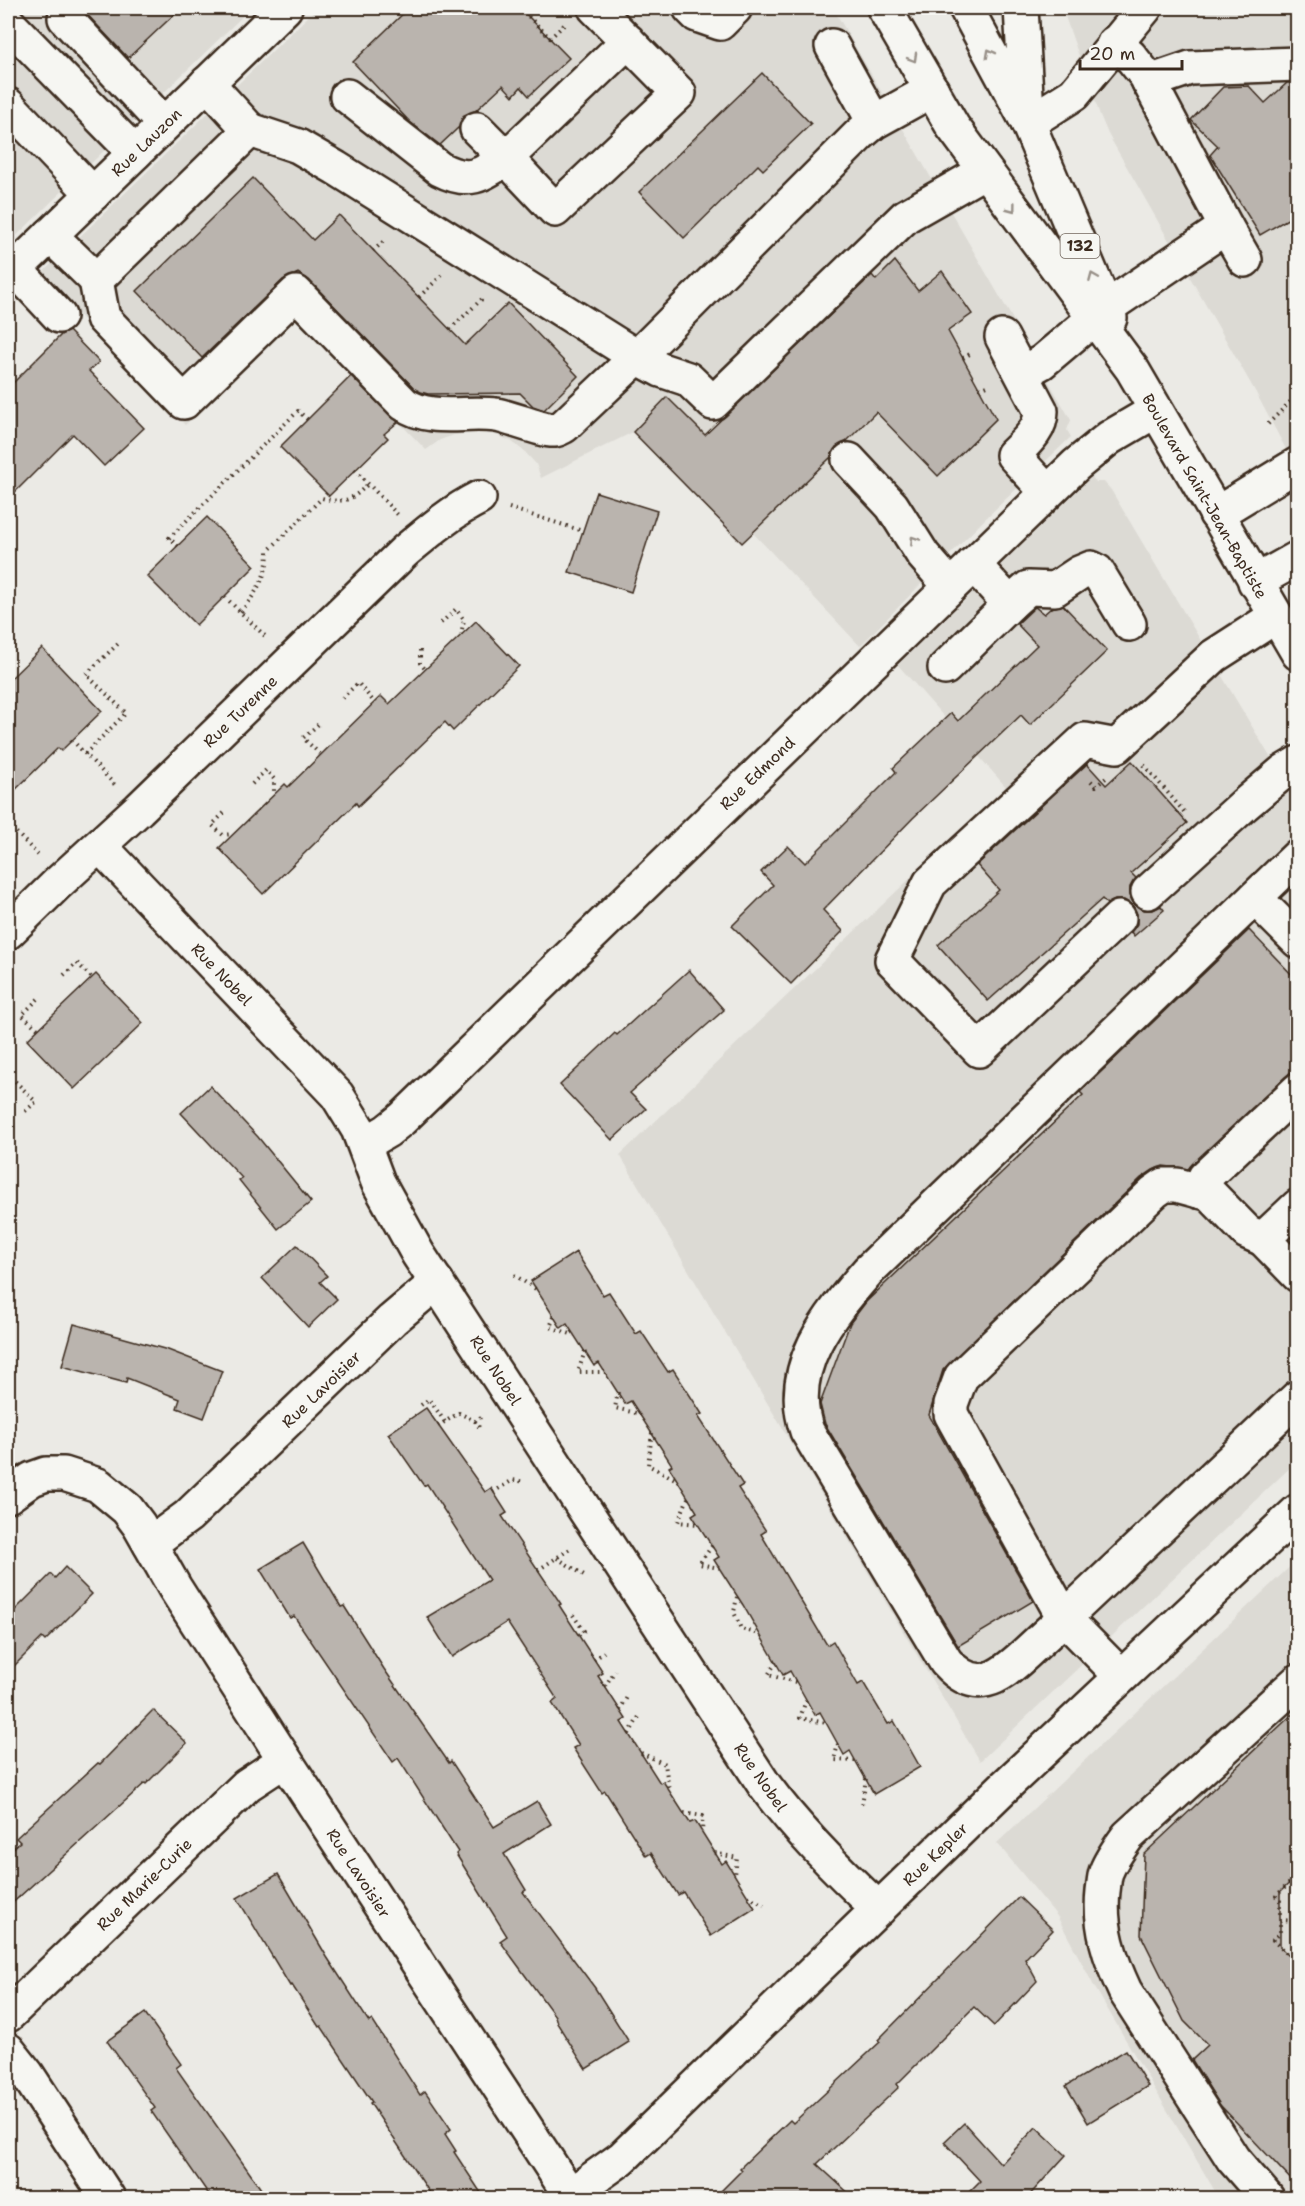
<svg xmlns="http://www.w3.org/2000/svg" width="1305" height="2206" viewBox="0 0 1305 2206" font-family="'Shantell Sans',sans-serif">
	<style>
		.built { fill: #dcdad4 }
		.building { fill: #bab4ae; stroke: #3b2a1e; stroke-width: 1.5 }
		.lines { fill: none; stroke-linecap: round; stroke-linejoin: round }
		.minor-casing { stroke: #3b2a1e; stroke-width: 38 }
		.highway-casing { stroke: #3b2a1e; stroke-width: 38 }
		.path { stroke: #3b2a1e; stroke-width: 4; stroke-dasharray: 1.5 4.5; stroke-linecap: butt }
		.minor { stroke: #f6f6f2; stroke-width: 33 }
		.highway { stroke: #f6f6f2; stroke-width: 33 }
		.oneway { stroke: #989088 }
		.labels { text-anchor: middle; stroke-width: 6; stroke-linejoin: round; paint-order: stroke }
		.shield { fill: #f6f6f2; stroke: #73675e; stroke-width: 1.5 }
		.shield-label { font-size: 15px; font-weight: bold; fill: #3b2a1e }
		.street-label { font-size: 16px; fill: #3b2a1e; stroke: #f6f6f2 }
	</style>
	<rect width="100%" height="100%" fill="#ebeae5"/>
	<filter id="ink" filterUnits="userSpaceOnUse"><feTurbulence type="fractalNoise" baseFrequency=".0167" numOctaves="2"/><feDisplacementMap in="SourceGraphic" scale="12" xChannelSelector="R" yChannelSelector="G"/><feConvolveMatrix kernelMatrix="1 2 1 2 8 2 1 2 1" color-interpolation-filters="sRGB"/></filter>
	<g filter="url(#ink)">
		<g class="built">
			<path d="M8,8H251L8,244Z"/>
			<path d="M317,8H833L1071,420L1067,430L1071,437L985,519L860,646L753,533L742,543L633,432L541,478L536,464L525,452L511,441L494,434L475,432L454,435L440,440L426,450L297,317L185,425L40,275Z"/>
			<path d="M1062,8H1297V470L1255,391L1108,134L1100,115Z"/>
			<path d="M1092,477L1096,482H1104L1111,490L1297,802V1461L980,1761L620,1155L1006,787L898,665Z"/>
			<path d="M1297,1560V2198H1219L1094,1986L1057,1916L997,1843Z"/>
		</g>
		<g class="building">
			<path d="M81,8H181L128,58Z"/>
			<path d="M409,8H520L569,58L529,96L521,87L513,96L503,85L475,111L464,115L459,127L440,145L410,122L353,62Z"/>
			<path d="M762,73L811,124L763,170L758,165L684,238L639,192Z"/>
			<path d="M1287,83H1298V213L1260,235L1210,155L1218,146L1191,120L1223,87L1249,86L1265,103Z"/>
			<path d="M253,178L313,240L339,215L465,345L508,303L578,376L544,410L533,406L520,393L428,394L421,392L415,389L309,280L298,273L283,280L202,358L137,291Z"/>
			<path d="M895,261L918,291L942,271L972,314L948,331L996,419L938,476L876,412L846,442L836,447L831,457L742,543L633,432L667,397L705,435L872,275L876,280Z"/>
			<path d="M69,331L99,362L89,371L144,428L104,466L73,434L8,499V388L62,334Z"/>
			<path d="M351,376L398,422L384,434L388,438L329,496L280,447Z"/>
			<path d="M596,492L657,511L631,592L569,572Z"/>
			<path d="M207,517L255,566L196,625L147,576Z"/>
			<path d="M1063,605L1107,651L1030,725L1021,715L913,818L823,910L843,931L791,984L732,926L773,885L761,872L788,846L805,863L896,772L893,768L951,713L958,721L1037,645L1017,624L1035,607L1044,614L1051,608Z"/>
			<path d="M476,621L519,666L453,731L445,722L358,806L356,803L263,894L219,848L285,784L288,787L381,696L389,704Z"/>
			<path d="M42,648L102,711L61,751L58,748L8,797V681Z"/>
			<path d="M1132,761L1187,823L1131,873L1136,878L1130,887V895L1134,904L1143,910H1153L1161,906L1164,910L1134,936L1131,932L1137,924V914L1133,906L1124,900H1115L1107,904L1102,899L988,1001L938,945L999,890L977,865L1087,764L1106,785Z"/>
			<path d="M1249,930L1298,981V1065L1188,1169L1163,1166L1153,1170L1141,1178L943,1370L929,1415L1033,1601L958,1646L825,1424L820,1404L850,1323L866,1302L1083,1095L1080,1092Z"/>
			<path d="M689,970L724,1010L630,1093L646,1109L612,1140L560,1085L615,1033L617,1035Z"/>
			<path d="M96,974L143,1023L74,1089L27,1040Z"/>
			<path d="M210,1086L258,1137L311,1202L278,1229L239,1180L242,1178L181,1113Z"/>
			<path d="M297,1245L327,1276L320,1282L337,1299L308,1327L262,1278Z"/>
			<path d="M576,1252L603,1295L609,1292L636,1334L641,1331L668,1372L673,1369L702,1414L698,1416L743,1485L738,1488L766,1531L761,1534L827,1645L833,1641L858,1685L863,1682L888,1724L894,1721L920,1767L874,1794L850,1751L844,1755L820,1712L815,1715L790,1671L783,1675L743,1605L714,1560L719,1557L692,1515L697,1512L669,1467L672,1465L631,1401L625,1404L599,1363L594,1366L567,1324L561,1328L531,1281Z"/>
			<path d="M74,1324L168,1350L222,1371L204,1418L177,1408L180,1399L127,1378L126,1383L62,1366Z"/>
			<path d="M426,1408L485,1492L491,1488L507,1513L502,1516L561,1604L559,1605L603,1673L598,1676L626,1719L621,1722L660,1783L663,1781L690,1823L695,1821L722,1864L726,1861L755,1908L711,1936L683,1892L678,1895L651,1853L646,1856L605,1791L602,1793L573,1748L579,1745L552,1703L557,1699L507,1622L452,1657L427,1617L489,1580L427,1484L424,1486L388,1434Z"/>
			<path d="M303,1543L341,1607L344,1606L384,1669L449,1763L451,1761L494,1827L537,1801L551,1824L504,1854L526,1890L523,1892L595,1988L629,2042L586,2069L557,2023L555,2016L500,1941L507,1936L456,1854L458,1852L398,1758L393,1762L294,1616L290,1618L260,1569Z"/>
			<path d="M65,1567L92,1594L45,1641L42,1638L8,1672V1617L51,1574L55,1578Z"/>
			<path d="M1298,1709V1875L1280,1892V1947L1298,1965V2187L1220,2105L1192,2060L1208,2045L1184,2021L1141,1935L1144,1854Z"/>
			<path d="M153,1710L187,1743L146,1784L145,1783L8,1907V1853L20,1842L16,1838L98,1763L100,1764Z"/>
			<path d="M278,1874L327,1957L369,2022L372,2020L420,2095L425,2091L451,2129L445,2134L456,2151L454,2152L485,2199H434L370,2103L372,2102L321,2026L319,2027L292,1985L290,1986L237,1898Z"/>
			<path d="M1019,1897L1053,1930L1025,1959L1037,1981L994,2026L974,2007L897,2084L899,2087L817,2164L855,2199H713L742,2170L740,2168L790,2120L793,2123L880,2042L878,2040Z"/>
			<path d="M145,2013L181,2064L176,2068L268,2199H212L151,2111L155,2108L107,2041Z"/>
			<path d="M1126,2050L1148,2086L1088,2123L1066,2086Z"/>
			<path d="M964,2123L1001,2164L1036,2127L1066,2155L1026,2199H962L980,2181L944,2142Z"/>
		</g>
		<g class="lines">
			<g class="minor-casing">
				<g id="minor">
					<path d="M595,8L679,93L555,210L506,158L628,41"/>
					<path d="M690,8L697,15L720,23L735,8"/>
					<path d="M65,18L164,124"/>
					<path d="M8,23L135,153"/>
					<path d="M832,46L874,122"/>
					<path d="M1149,82L1190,68L1298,64"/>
					<path d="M347,96L440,169C469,184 481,176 506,158L477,129"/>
					<path d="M8,105L93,194"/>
					<path d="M1028,123L1074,94L1145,8"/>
					<path d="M250,130L298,146L336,168L637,357L860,134L874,122L932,90"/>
					<path d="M1226,227L1245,260"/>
					<path d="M50,235L96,280L250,130L207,83"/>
					<path d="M15,269L59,316"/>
					<path d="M8,276L285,8"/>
					<path d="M96,280L103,318L184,402L296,293L404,404C430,422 465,411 496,415C509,417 546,432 555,430C557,430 562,427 564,426L637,357L661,370L688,379L713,403L906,216L985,171"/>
					<path d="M1002,337L1041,411C1041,430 1026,442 1013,455L1047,492"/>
					<path d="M1022,373L1042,362L1106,308L1226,227L1146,76L1130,56L1114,43"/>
					<path d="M849,460L892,506L923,555L950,586"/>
					<path d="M1216,514L1298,464"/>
					<path d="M973,564L1010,604L1028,588L1055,589L1079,573L1091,568L1097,571L1129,624"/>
					<path d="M1255,582L1298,558"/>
					<path d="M945,668L1010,604"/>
					<path d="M100,846L337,1095L358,1129L378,1182L418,1254L765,1786C798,1831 838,1871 879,1909"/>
					<path d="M1148,892L1244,805L1283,772L1298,763"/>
					<path d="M1255,898L1298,941"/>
					<path d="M1119,918L979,1050L892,960L930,883L1085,740L1117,746L1214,656L1276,616"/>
					<path d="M8,932L58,883L139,809L404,552C428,532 451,512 479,498"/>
					<path d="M365,1144L387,1131L402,1119L1076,465L1109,438L1155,411"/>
					<path d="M1199,1191L1205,1177L1298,1090"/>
					<path d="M1298,1206L1263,1239L1298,1275"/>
					<path d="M1263,1239L1247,1232L1210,1194L1177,1185H1164L1154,1192L961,1377L951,1404V1414L1064,1618C1051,1630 1038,1642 1025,1654C998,1679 976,1695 946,1662L807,1431C785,1368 829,1316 868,1271L1298,856"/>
					<path d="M8,1496L32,1479L46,1474H64L98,1485L127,1509L139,1525L175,1588L285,1760L572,2198"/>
					<path d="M150,1544L188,1516L392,1320L437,1282"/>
					<path d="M1121,1676L1064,1618L1298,1397"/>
					<path d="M8,2015L247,1785L285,1760"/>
					<path d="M8,2050L27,2074L108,2198"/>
					<path d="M570,2195L622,2158L1004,1787L1298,1511"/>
					<path d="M1267,2198L1233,2159L1125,1991C1110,1959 1099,1927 1103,1891C1104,1885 1104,1878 1106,1872C1111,1859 1120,1847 1128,1836L1298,1681"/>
				</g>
			</g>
			<g class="highway-casing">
				<g id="highway">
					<path d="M884,8L953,127L1132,369L1298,653"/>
					<path d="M966,8L1028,123L1110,318"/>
					<path d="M1021,8L1027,112"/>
				</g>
			</g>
			<g class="path">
				<path d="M520,8L550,38L566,23"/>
				<path d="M373,251L386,239"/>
				<path d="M419,297L442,275"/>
				<path d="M450,329L482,299"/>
				<path d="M963,358L973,352"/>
				<path d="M980,389L990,385"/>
				<path d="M1268,424L1298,394"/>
				<path d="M355,470L398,515"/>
				<path d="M509,508L583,531"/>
				<path d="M178,546L169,538L298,411L308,420"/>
				<path d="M225,597L267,638"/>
				<path d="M241,612C255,594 268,576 268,551L322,498C345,504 352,500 368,484"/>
				<path d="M441,623L456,609L464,620L461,634"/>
				<path d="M420,650V663L425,669"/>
				<path d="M342,698L358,683L374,702"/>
				<path d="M72,740L115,785"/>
				<path d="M85,754L126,713L86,674L120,642"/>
				<path d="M320,754L303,738L321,722"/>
				<path d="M1144,765L1186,814"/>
				<path d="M1091,781L1096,786L1106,778"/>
				<path d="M252,784L266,770L274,779V795"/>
				<path d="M224,813L212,825L223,835L233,834"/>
				<path d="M8,824L38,855"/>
				<path d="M64,975L77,963L92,978"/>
				<path d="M38,999L22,1015L38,1029"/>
				<path d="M11,1077L36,1102L22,1114"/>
				<path d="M514,1275L537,1290"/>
				<path d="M554,1317L550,1327L574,1335"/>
				<path d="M585,1351L578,1372H605"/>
				<path d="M618,1392L615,1408L640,1414"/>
				<path d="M421,1405L429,1399L445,1422"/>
				<path d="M475,1421L481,1430"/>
				<path d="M438,1426L459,1413L475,1421L484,1415"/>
				<path d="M652,1433L648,1465L677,1480"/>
				<path d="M493,1492L513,1480L525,1482"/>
				<path d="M688,1498L678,1522L697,1524"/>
				<path d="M712,1546L699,1564L719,1568"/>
				<path d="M557,1558L584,1575"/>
				<path d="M538,1570L570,1549"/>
				<path d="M737,1597L734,1612L741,1629L760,1634"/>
				<path d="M573,1615L584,1631L579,1635"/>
				<path d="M594,1660L604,1652"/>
				<path d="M776,1662L768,1675L796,1682"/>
				<path d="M605,1686L615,1671"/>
				<path d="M806,1700L800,1718L826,1723"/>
				<path d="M620,1710L627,1697"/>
				<path d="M629,1734L640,1715"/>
				<path d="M838,1744L834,1760L856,1761"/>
				<path d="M641,1753L665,1764L669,1790"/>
				<path d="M862,1804L866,1779"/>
				<path d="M684,1813L703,1816L702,1832"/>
				<path d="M715,1853L737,1858L735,1875"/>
				<path d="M1298,1875L1276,1896L1280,1901V1933L1273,1940L1298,1965"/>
				<path d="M748,1896L764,1905"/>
				<path d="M1280,1920L1298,1921"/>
			</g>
			<use href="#minor" class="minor"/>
			<use href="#highway" class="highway"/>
		</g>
		<defs><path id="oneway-chevron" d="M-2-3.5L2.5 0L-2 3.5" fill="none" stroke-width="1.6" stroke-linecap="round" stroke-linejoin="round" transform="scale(1.5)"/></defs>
		<g class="oneway">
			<use href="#oneway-chevron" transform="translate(990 53) rotate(-118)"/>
			<use href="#oneway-chevron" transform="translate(913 58) rotate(60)"/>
			<use href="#oneway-chevron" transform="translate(1012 208) rotate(53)"/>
			<use href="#oneway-chevron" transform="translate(1093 277) rotate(-113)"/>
			<use href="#oneway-chevron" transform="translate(914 540) rotate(-124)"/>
		</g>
	</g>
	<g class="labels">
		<rect class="shield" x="1060.5" y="234" width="39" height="24" rx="4.5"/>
		<g class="shield-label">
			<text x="1080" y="251">132</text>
		</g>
		<g class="street-label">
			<text transform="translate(146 142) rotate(-44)" y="6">Rue Lauzon</text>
			<text transform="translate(1205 496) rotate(60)" y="6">Boulevard Saint-Jean-Baptiste</text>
			<text transform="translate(240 711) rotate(-44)" y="6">Rue Turenne</text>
			<text transform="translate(757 773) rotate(-44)" y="6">Rue Edmond</text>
			<text transform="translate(222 974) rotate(46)" y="6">Rue Nobel</text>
			<text transform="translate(496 1370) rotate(57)" y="6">Rue Nobel</text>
			<text transform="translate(321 1389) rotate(-44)" y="6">Rue Lavoisier</text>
			<text transform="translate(761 1777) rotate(55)" y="6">Rue Nobel</text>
			<text transform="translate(935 1854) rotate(-44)" y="6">Rue Kepler</text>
			<text transform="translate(359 1873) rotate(57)" y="6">Rue Lavoisier</text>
			<text transform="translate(144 1884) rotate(-44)" y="6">Rue Marie-Curie</text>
		</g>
	</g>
	<rect width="1305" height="2206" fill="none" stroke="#f6f6f2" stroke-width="30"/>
	<rect x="15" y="15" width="1275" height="2176" fill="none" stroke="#3b2a1e" stroke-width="2" filter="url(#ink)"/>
	<path d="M1080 60v9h102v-9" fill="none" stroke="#3b2a1e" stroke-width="3"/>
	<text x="1089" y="60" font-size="18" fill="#3b2a1e" stroke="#f6f6f2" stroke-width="4.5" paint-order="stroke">20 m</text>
</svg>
